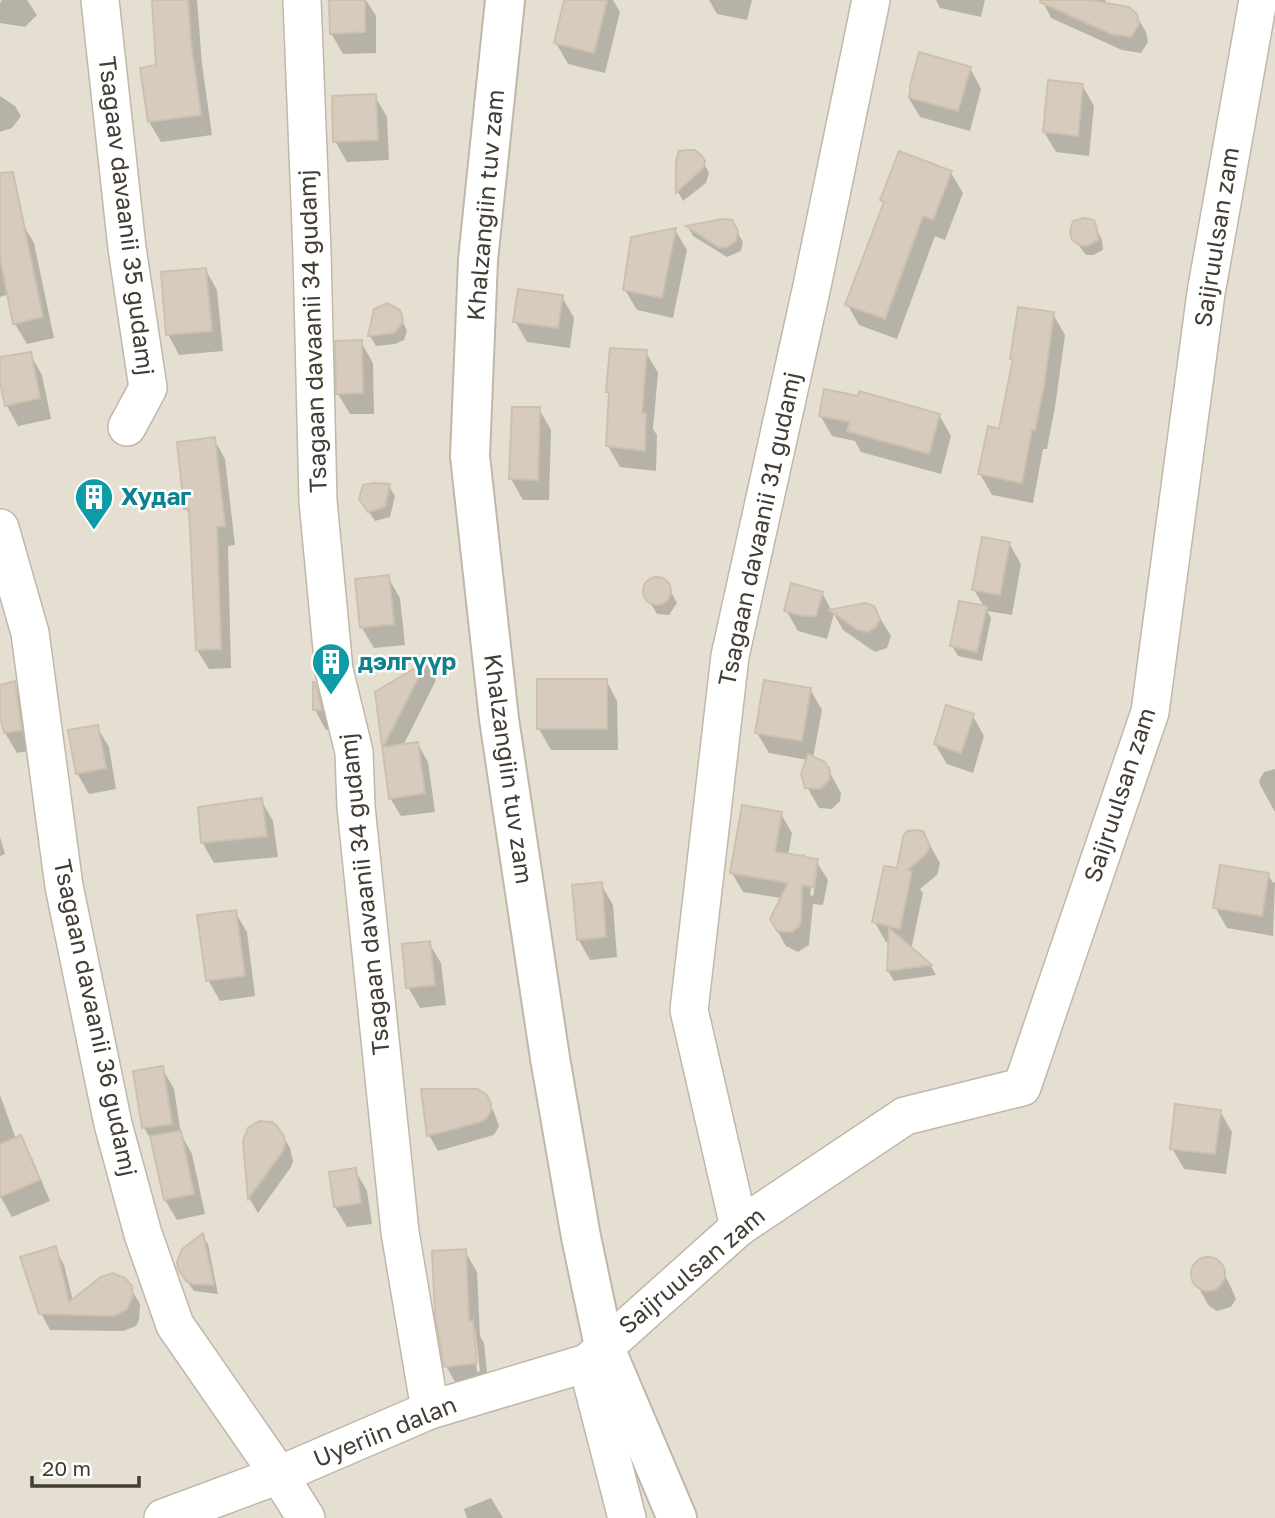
<svg xmlns="http://www.w3.org/2000/svg" width="1275" height="1518" viewBox="0 0 1275 1518" font-family="'Golos Text',sans-serif">
	<style>
		.residential { fill: #e5dfd2 }
		.shadow { fill: #0003; fill-rule: evenodd }
		.building { fill: #d6cbbd; stroke: #cdc0ad; stroke-width: 2 }
		.lines { fill: none; stroke-linecap: round; stroke-linejoin: round }
		.minor-casing { stroke: #c0b7aa; stroke-width: 40 }
		.tertiary-casing { stroke: #c0b7aa; stroke-width: 42 }
		.minor { stroke: #fff; stroke-width: 37 }
		.tertiary { stroke: #fff; stroke-width: 38 }
		.labels { text-anchor: middle; stroke-width: 5; stroke-linejoin: round; paint-order: stroke }
		.street-label { font-size: 24px; fill: #433d34; stroke: #fff }
		.culture-label { font-size: 24px; font-weight: bold; fill: #0d838f; stroke: #fff; text-anchor: start }
	</style>
	<rect width="100%" height="100%" fill="#f1ede4"/>
	<rect class="residential" x="0" y="0" width="1275" height="1518"/>
	<g class="shadow">
		<path d="M2,0H27L37,15L25,27L0,23V3Z"/>
		<path d="M154,0H197L202,64L212,135L161,142L149,122L158,67Z"/>
		<path d="M331,0H366L376,16V53L343,54L331,33Z"/>
		<path d="M566,0H613L620,12L605,73L568,64L556,43Z"/>
		<path d="M709,0H752L747,20L717,14Z"/>
		<path d="M936,0H985L981,17L940,8Z"/>
		<path d="M1042,0H1105L1108,5L1136,15L1146,32L1148,42L1141,53L1122,50L1051,18Z"/>
		<path d="M920,54L970,68L981,89L970,131L920,117L908,97Z"/>
		<path d="M1082,85L1094,106L1089,156L1056,152L1044,132Z"/>
		<path d="M0,96L15,106L21,116L12,128L0,132Z"/>
		<path d="M375,96L387,117L389,160L347,162L335,141Z"/>
		<path d="M677,161L703,162L709,173L706,183L683,201L678,192Z"/>
		<path d="M951,173L963,193L945,240L935,236L897,339L859,325L847,304L885,204L882,200Z"/>
		<path d="M0,209L22,223L34,243L54,338L27,344L15,324L9,294L0,297Z"/>
		<path d="M731,221L743,242L741,251L727,257L693,236L688,227Z"/>
		<path d="M1093,222L1102,240L1103,250L1093,255H1086L1074,239Z"/>
		<path d="M675,230L687,250L673,318L637,310L625,290Z"/>
		<path d="M205,269L217,290L223,351L179,355L168,334Z"/>
		<path d="M562,297L574,318L570,348L527,342L515,321Z"/>
		<path d="M376,311L401,318L407,331L404,340L395,344L376,346L370,336Z"/>
		<path d="M1053,314L1065,335L1055,407L1047,449H1043L1033,503L992,495L980,474L1000,431L1014,362L1012,358Z"/>
		<path d="M361,342L373,363L374,414H350L338,394Z"/>
		<path d="M646,352L658,373L653,429L657,435L656,471L620,467L608,446L611,396L608,391Z"/>
		<path d="M30,354L42,375L51,419L18,426L7,406L0,373V358Z"/>
		<path d="M539,409L551,430L549,500H523L511,479Z"/>
		<path d="M820,415H939L951,436L941,474L861,452L855,441L832,436Z"/>
		<path d="M214,439L225,459L235,545L228,546L231,668L209,669L197,650L191,517L186,509Z"/>
		<path d="M389,486L395,496L390,517L375,521L367,509Z"/>
		<path d="M1009,543L1021,564L1012,615L987,611L991,618L982,661L958,656L952,646L985,608L974,590Z"/>
		<path d="M388,577L400,598L405,645L374,648L362,628Z"/>
		<path d="M655,578L665,581L677,603L669,615L657,614L645,594L646,583Z"/>
		<path d="M822,593L832,611L873,607L891,636L887,648L875,652L843,630L834,614L827,639L798,631L786,610Z"/>
		<path d="M426,663L436,680L403,746L418,744L428,762L435,812L401,816L390,798L377,693Z"/>
		<path d="M606,680L617,701L618,750H551L539,729V681Z"/>
		<path d="M14,683L26,704L33,750L17,753L5,733L0,709V687Z"/>
		<path d="M314,684L326,705L333,730H326L315,710Z"/>
		<path d="M810,689L822,710L813,758L829,771L841,793L840,801L832,809L819,808L807,787L808,760L769,753L757,733Z"/>
		<path d="M973,716L984,736L973,773L947,764L935,744Z"/>
		<path d="M97,727L109,747L116,789L89,794L77,773Z"/>
		<path d="M1275,769V812L1260,785L1259,781L1264,772Z"/>
		<path d="M261,800L273,821L278,857L214,863L202,842Z"/>
		<path d="M781,814L792,833L788,856L816,861L828,880L823,905L813,904L809,945L798,952L786,946L775,927L781,898L743,892L732,873ZM817,871L813,896L810,895L813,876Z"/>
		<path d="M0,837L5,854L0,856Z"/>
		<path d="M928,842L940,863L937,875L920,889L923,893L911,950L931,966L936,975L894,981L888,971L890,943L886,942L874,921L899,870Z"/>
		<path d="M1268,874L1273,883L1275,882L1273,936L1227,928L1215,907Z"/>
		<path d="M601,884L613,905L617,957L590,960L578,939Z"/>
		<path d="M235,912L247,932L255,996L220,1001L208,980Z"/>
		<path d="M429,943L441,963L446,1005L420,1008L408,987Z"/>
		<path d="M162,1068L174,1089L181,1134L192,1154L205,1214L177,1220L165,1200L154,1145L144,1128L135,1073Z"/>
		<path d="M0,1095L16,1139L20,1138L32,1158L50,1201L12,1217L0,1196Z"/>
		<path d="M485,1095L494,1112L499,1126L494,1135L438,1151L429,1135Z"/>
		<path d="M1220,1111L1232,1132L1226,1174L1184,1169L1172,1148Z"/>
		<path d="M280,1131L290,1148L293,1161L291,1167L258,1213L249,1198L244,1141Z"/>
		<path d="M355,1170L367,1191L372,1224L347,1227L335,1207Z"/>
		<path d="M202,1235L208,1244L218,1294L194,1291L186,1280Z"/>
		<path d="M55,1248L64,1265L73,1301L130,1287L140,1304L139,1320L136,1326L123,1331L50,1330L41,1313Z"/>
		<path d="M465,1251L477,1272L480,1336L484,1343L488,1383L458,1387L446,1366ZM471,1324L475,1328L480,1371L477,1372Z"/>
		<path d="M1204,1260L1218,1263L1230,1285L1236,1299L1231,1307L1217,1311L1209,1306L1197,1285L1193,1275L1196,1266Z"/>
		<path d="M491,1498L503,1518H467L464,1509Z"/>
	</g>
	<g class="building">
		<path d="M152,0H188L191,42L201,115L148,122L140,68L156,65Z"/>
		<path d="M329,0H365V32L330,34Z"/>
		<path d="M564,0H607L594,53L554,43Z"/>
		<path d="M1040,0H1089L1129,7L1137,14L1139,24L1131,37L1111,34L1040,2Z"/>
		<path d="M919,52L971,67L958,111L910,98V86Z"/>
		<path d="M1048,80L1083,84L1078,136L1043,132Z"/>
		<path d="M376,94L378,140L333,142L332,96Z"/>
		<path d="M689,150H695L701,155L705,161L703,168L676,193V161L679,151Z"/>
		<path d="M899,151L952,171L933,220L923,216L885,319L845,305L884,202L880,200Z"/>
		<path d="M13,172L43,317L13,324L0,258V173Z"/>
		<path d="M1084,218L1094,220L1097,229L1098,240L1087,246L1079,245L1072,240L1070,232L1073,221Z"/>
		<path d="M723,219L732,220L738,231L736,241L727,247L720,248L686,226Z"/>
		<path d="M676,228L662,298L623,290L631,237Z"/>
		<path d="M206,268L212,331L166,335L161,272Z"/>
		<path d="M518,289L563,295L558,328L513,322Z"/>
		<path d="M387,303L400,310L403,320L401,325L394,333L368,336L374,309Z"/>
		<path d="M1018,307L1054,312L1044,386L1035,430L1032,429L1022,483L978,474L988,426L999,429L1013,359H1010Z"/>
		<path d="M362,340L363,393L336,394L335,341Z"/>
		<path d="M610,348L647,350L642,413H646L645,451L606,446L609,392H606Z"/>
		<path d="M31,352L40,398L5,406L0,382V357Z"/>
		<path d="M824,389L858,396L859,391L940,414L929,454L847,431L850,422L819,416Z"/>
		<path d="M512,407H540L538,480L509,479Z"/>
		<path d="M215,437L225,526L217,527L221,649L196,650L189,509H184L177,442Z"/>
		<path d="M373,483L390,484L385,507L368,512L359,499L363,485Z"/>
		<path d="M982,537L1010,542L1000,595L972,590Z"/>
		<path d="M389,575L394,624L360,628L355,579Z"/>
		<circle cx="657" cy="591" r="14"/>
		<path d="M791,583L823,592L816,616H804L784,611Z"/>
		<path d="M959,601L987,606L977,652L950,646Z"/>
		<path d="M865,603L874,606L880,619L876,627L867,632L858,630L829,610Z"/>
		<path d="M427,661L383,747L418,742L425,793L389,799L375,692Z"/>
		<rect x="537" y="679" width="70" height="50"/>
		<path d="M764,680L811,688L802,741L755,733Z"/>
		<path d="M15,681L22,730L4,733L0,717V685Z"/>
		<path d="M313,682H315L322,710H313Z"/>
		<path d="M946,705L974,714L961,753L934,744Z"/>
		<path d="M98,725L106,768L76,774L68,730Z"/>
		<path d="M808,754L825,762L830,770L829,780L820,789L805,788L801,774Z"/>
		<path d="M262,798L267,836L201,843L198,807Z"/>
		<path d="M742,805L782,812L775,852L803,856L804,854V857L818,859L813,887L802,885L801,921L799,926L792,932L777,931L770,919L788,883L730,873Z"/>
		<path d="M914,830L923,831L930,846L926,854L907,870L912,871L900,929L872,922L884,866L897,868L903,837L907,831Z"/>
		<path d="M1220,865L1269,873L1262,916L1213,908Z"/>
		<path d="M602,882L606,937L577,940L572,885Z"/>
		<path d="M236,910L245,976L206,981L197,915Z"/>
		<path d="M889,928L932,965L887,971Z"/>
		<path d="M430,941L435,985L406,988L402,944Z"/>
		<path d="M163,1066L172,1124L142,1128L133,1071Z"/>
		<path d="M421,1089H477L486,1094L491,1103V1110L486,1119L480,1122L427,1136Z"/>
		<path d="M1175,1104L1221,1110L1215,1154L1170,1149Z"/>
		<path d="M259,1121L272,1122L277,1126L284,1136L285,1144L283,1151L248,1199L243,1141L248,1128Z"/>
		<path d="M181,1131L194,1194L164,1200L150,1136Z"/>
		<path d="M21,1135L40,1180L0,1197V1144Z"/>
		<path d="M356,1168L361,1203L334,1207L329,1172Z"/>
		<path d="M203,1233L214,1285L193,1284L186,1281L178,1269L177,1262L182,1249Z"/>
		<path d="M56,1246L69,1302L101,1277L113,1273L125,1278L132,1286L133,1296L127,1309L114,1316L39,1314L20,1257Z"/>
		<path d="M466,1249L469,1321L473,1320L477,1363L444,1367L435,1314L432,1251Z"/>
		<circle cx="1208" cy="1274" r="17"/>
	</g>
	<g class="lines">
		<g class="minor-casing">
			<g id="minor">
				<path d="M100,0L127,248L148,388L127,427"/>
				<path d="M302,0L312,253L318,501L334,670L354,752L356,807L400,1232L430,1410"/>
				<path d="M0,528L30,633L64,886L113,1124L143,1234L175,1325L279,1475L306,1518"/>
				<path d="M739,1227L689,1010L730,656L812,286L871,0"/>
				<path d="M587,1363L627,1518"/>
				<path d="M163,1518L279,1475L430,1410L587,1363L739,1227L905,1116L1022,1087L1150,712L1206,293L1258,0"/>
			</g>
		</g>
		<g class="tertiary-casing">
			<path id="tertiary" d="M505,0L478,260L470,456L499,719L550,1058L581,1237L604,1346L677,1518"/>
		</g>
		<use href="#minor" class="minor"/>
		<use href="#tertiary" class="tertiary"/>
	</g>
	<defs>
		<g id="building-pin" transform="scale(2.0125)"><path d="M0 17L-7.5 6A9.5 9.5 0 1 1 7.5 6Z" fill="#0f9aa8" stroke="#fff"/><path d="M-4-6H4V6H1V3H-1V6H-4ZM-2.5-4.3h1.7v1.8h-1.7ZM.8-4.3h1.7v1.8H.8ZM-2.5-1h1.7V.8h-1.7ZM.8-1h1.7V.8H.8Z" fill="#fff"/></g>
	</defs>
	<g fill-rule="evenodd">
		<use href="#building-pin" x="94" y="497"/>
		<use href="#building-pin" x="331" y="662"/>
	</g>
	<g class="labels">
		<g class="street-label">
			<text transform="translate(486 205) rotate(-85)" y="8">Khalzangiin tuv zam</text>
			<text transform="translate(126 216) rotate(83)" y="8">Tsagaav davaanii 35 gudamj</text>
			<text transform="translate(1217 237) rotate(-81)" y="8">Saijruulsan zam</text>
			<text transform="translate(313 331) rotate(-92)" y="8">Tsagaan davaanii 34 gudamj</text>
			<text transform="translate(760 529) rotate(-78)" y="8">Tsagaan davaanii 31 gudamj</text>
			<text transform="translate(508 769) rotate(82)" y="8">Khalzangiin tuv zam</text>
			<text transform="translate(1120 795) rotate(-72)" y="8">Saijruulsan zam</text>
			<text transform="translate(365 894) rotate(-96)" y="8">Tsagaan davaanii 34 gudamj</text>
			<text transform="translate(95 1018) rotate(78)" y="8">Tsagaan davaanii 36 gudamj</text>
			<text transform="translate(692 1271) rotate(-40)" y="8">Saijruulsan zam</text>
			<text transform="translate(385 1432) rotate(-22)" y="8">Uyeriin dalan</text>
		</g>
		<g class="culture-label">
			<text x="121" y="505">Худаг</text>
			<text x="358" y="670">дэлгүүр</text>
		</g>
	</g>
	<path d="M32 1476v10h107v-10" fill="none" stroke="#433d34" stroke-width="3.5"/>
	<text x="42" y="1476" font-size="21" fill="#433d34" stroke="#ffffff" stroke-width="5" paint-order="stroke">20 m</text>
</svg>
